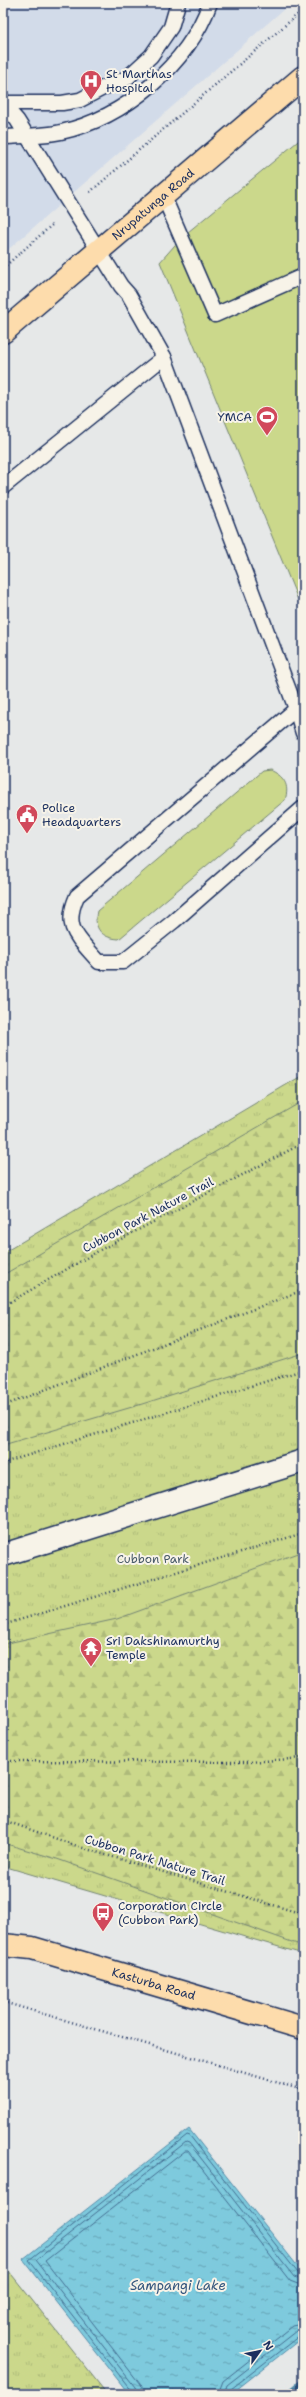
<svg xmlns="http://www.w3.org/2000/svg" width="306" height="2397" viewBox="0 0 306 2397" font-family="'Shantell Sans',sans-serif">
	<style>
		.built { fill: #d2dbe9 }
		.grass { fill: url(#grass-tufts); stroke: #738474 }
		.forest { fill: url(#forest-firs); stroke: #738474 }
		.garden { fill: #cbd88b; stroke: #738474 }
		.water { fill: url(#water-ripples); stroke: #568caa }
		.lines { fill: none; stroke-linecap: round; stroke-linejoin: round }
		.shore { stroke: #436d91; stroke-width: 1 }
		.stream { stroke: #568caa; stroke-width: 10 }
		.service-casing { stroke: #1b2f5e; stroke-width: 17 }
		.minor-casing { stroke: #1b2f5e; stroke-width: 25 }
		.primary-casing { stroke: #1b2f5e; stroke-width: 25 }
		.path { stroke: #1b2f5e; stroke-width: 2.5; stroke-dasharray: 1 3; stroke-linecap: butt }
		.service { stroke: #f7f3e8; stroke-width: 14 }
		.minor { stroke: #f7f3e8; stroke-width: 22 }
		.primary { stroke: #fddcac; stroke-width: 22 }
		.labels { text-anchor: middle; stroke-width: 4; stroke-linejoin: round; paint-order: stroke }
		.poi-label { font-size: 12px; fill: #1b2f5e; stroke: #f7f3e8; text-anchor: start }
		.street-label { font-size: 12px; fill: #1b2f5e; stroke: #f7f3e8 }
		.park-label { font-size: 12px; fill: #475969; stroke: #f7f3e8 }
		.water-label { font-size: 13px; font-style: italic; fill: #34567e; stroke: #f7f3e8 }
	</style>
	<defs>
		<pattern id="grass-tufts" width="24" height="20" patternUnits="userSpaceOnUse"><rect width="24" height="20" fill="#cbd88b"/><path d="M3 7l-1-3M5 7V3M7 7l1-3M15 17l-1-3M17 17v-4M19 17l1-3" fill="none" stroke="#aeba7a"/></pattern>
		<pattern id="forest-firs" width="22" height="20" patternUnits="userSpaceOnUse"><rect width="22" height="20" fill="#cbd88b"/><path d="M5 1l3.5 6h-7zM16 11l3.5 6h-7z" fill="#aeba7a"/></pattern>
		<pattern id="water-ripples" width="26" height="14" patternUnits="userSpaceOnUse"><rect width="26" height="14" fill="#7ecadd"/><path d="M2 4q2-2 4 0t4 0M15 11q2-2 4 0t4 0" fill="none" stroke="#66a4b6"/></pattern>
	</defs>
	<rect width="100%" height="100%" fill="#e6e8e8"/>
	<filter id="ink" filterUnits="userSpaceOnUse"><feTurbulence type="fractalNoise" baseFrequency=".025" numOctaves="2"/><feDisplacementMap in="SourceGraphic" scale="8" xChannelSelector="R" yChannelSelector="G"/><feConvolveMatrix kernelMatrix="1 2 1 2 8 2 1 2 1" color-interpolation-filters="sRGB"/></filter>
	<g filter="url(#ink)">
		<path class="built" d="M3,3H291L3,254Z"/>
		<g class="grass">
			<path d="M303,1075V1954L3,1866V1253Z"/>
			<path d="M8,2270L107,2394H3V2274Z"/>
		</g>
		<g class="forest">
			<path d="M303,1101V1353L139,1405L3,1445V1275Z"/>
			<path d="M303,1551V1946L57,1859L3,1843V1644L117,1619Z"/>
		</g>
		<g class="garden">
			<path d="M303,137V612L160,262L182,237Z"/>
			<path d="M270,770C284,776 290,785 285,800L119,939C102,938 93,929 97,911L262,771Z"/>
		</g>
		<path class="water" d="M189,2129L303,2273V2337L231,2394H129L23,2259Z"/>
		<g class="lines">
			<g class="shore">
				<path d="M132,2394L131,2390L29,2260L187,2135L190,2136L298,2273L303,2275"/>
				<path d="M137,2394L135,2387L36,2260L186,2142L189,2143L294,2277L303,2280"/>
				<path d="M143,2394L140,2384L45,2261L185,2151H188L290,2281L303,2286"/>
				<path d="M218,2394L223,2381L293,2326L303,2324"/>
				<path d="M224,2394L227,2385L296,2331L303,2330"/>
				<path d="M229,2394L231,2389L299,2336L303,2335"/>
			</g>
			<path class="stream" d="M291,2394L303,2384"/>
			<g class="service-casing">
				<g id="service">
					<path d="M3,103H62L80,100L103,88L127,78L151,56L171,27L178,3"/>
					<path d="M3,104L17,120L121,286L129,295L164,357L296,709L77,896C62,929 79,938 99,962H123L174,921L303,808"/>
					<path d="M3,137C22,136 43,136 61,132C124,118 188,65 210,3"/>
					<path d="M163,195L215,315L303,276"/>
					<path d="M3,487L164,357"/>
					<path d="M296,709L303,733"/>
				</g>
			</g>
			<g class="minor-casing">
				<path id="minor" d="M3,1555L303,1461"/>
			</g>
			<g class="primary-casing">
				<g id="primary">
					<path id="s1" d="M3,332L303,77"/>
					<path id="s2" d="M3,1945L32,1948L303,2028"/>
				</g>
			</g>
			<g class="path">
				<path d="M90,192L303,10"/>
				<path d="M3,268L53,224"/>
				<path d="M3,1306L100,1250L303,1143"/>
				<path d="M3,1406L303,1290"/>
				<path d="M3,1463L303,1370"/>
				<path d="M3,1625L303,1533"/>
				<path d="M3,1761L250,1762L303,1758"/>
				<path d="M3,1820L80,1847L303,1914"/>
				<path d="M3,2002L303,2090"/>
			</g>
			<use href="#service" class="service"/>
			<use href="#minor" class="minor"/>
			<use href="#primary" class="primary"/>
		</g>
	</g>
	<defs>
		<g id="hospital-pin" transform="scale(1.15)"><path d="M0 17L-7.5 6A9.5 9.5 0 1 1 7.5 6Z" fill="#d1495b" stroke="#f7f3e8"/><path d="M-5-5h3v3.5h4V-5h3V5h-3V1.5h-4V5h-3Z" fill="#fff"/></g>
		<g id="stadium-pin" transform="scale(1.15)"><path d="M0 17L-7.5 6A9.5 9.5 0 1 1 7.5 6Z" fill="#d1495b" stroke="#f7f3e8"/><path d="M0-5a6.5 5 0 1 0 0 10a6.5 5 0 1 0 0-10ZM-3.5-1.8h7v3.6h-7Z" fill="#fff"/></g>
		<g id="civic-pin" transform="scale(1.15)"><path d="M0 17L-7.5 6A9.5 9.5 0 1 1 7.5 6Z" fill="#d1495b" stroke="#f7f3e8"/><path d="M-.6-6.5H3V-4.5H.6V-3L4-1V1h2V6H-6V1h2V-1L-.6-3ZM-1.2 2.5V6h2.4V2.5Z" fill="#fff"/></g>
		<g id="temple-pin" transform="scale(1.15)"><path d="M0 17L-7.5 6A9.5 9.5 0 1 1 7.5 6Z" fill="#d1495b" stroke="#f7f3e8"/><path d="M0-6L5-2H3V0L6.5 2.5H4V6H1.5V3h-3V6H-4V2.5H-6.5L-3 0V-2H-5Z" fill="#fff"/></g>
		<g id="bus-pin" transform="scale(1.15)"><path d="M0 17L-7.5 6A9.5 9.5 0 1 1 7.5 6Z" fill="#d1495b" stroke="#f7f3e8"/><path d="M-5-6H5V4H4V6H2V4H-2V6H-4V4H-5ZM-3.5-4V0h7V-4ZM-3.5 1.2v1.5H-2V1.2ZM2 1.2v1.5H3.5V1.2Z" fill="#fff"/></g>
	</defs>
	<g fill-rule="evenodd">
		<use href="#hospital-pin" x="91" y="81"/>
		<use href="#stadium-pin" x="267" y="417"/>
		<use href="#civic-pin" x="27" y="815"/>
		<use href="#temple-pin" x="91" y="1648"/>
		<use href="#bus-pin" x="103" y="1913"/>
	</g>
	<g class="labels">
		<g class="poi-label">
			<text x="106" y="78">St Marthas<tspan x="106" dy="14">Hospital</tspan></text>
			<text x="252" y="421" text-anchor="end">YMCA</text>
			<text x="42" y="812">Police<tspan x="42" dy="14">Headquarters</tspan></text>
			<text x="106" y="1645">Sri Dakshinamurthy<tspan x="106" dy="14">Temple</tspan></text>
			<text x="118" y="1910">Corporation Circle<tspan x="118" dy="14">(Cubbon Park)</tspan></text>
		</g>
		<g class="street-label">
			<text dy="4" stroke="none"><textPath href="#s1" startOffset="197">Nrupatunga Road</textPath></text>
			<text transform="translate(148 1215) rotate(-28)" y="4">Cubbon Park Nature Trail</text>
			<text transform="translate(155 1860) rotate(17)" y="4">Cubbon Park Nature Trail</text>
			<text dy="4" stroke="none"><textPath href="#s2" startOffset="156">Kasturba Road</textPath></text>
		</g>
		<g class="park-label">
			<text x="153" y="1563">Cubbon Park</text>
		</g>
		<g class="water-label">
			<text x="178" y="2290">Sampangi Lake</text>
		</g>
	</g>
	<rect width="306" height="2397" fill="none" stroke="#f7f3e8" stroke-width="16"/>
	<rect x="8" y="8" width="290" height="2381" fill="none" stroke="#1b2f5e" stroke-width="1.5" filter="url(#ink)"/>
	<g transform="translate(260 2351) rotate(57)" stroke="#f7f3e8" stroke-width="3" paint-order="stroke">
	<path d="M0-3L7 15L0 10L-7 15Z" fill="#1b2f5e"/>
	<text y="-6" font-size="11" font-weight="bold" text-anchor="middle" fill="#1b2f5e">N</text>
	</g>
</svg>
